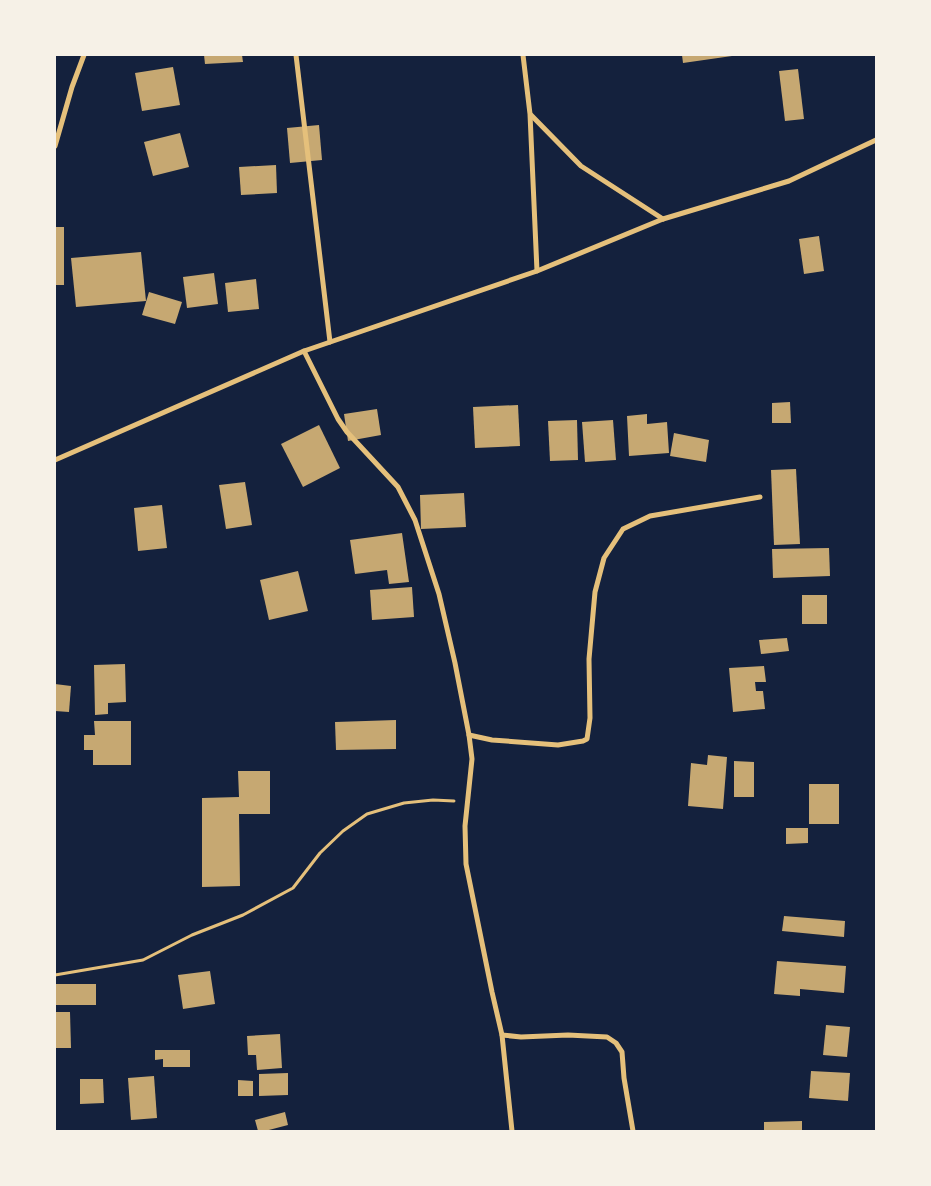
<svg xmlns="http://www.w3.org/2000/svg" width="931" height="1186" viewBox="0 0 931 1186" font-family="'Work Sans',sans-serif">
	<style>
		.building { fill: #c6a872 }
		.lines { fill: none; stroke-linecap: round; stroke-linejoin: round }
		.path { stroke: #e5c07b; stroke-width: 3 }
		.minor { stroke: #e5c07b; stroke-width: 5 }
	</style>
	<rect width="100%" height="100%" fill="#14213d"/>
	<g class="building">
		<path d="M204,55H242L243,62L205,64Z"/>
		<path d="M682,55H732V56L683,63Z"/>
		<path d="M173,67L180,105L142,111L135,73Z"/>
		<path d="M798,69L804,119L785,121L779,71Z"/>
		<path d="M319,125L322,160L290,163L287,128Z"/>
		<path d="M180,133L189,167L153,176L144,142Z"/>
		<path d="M276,165L277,193L241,195L239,167Z"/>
		<rect x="55" y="227" width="9" height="58"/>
		<path d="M819,236L824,271L804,274L799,239Z"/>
		<path d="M141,252L146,301L76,307L71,258Z"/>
		<path d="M214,273L218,304L187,308L183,277Z"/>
		<path d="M256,279L259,309L228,312L225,283Z"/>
		<path d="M149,292L182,302L175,324L142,315Z"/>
		<path d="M790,402L791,423H772V403Z"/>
		<path d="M518,405L520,446L475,448L473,407Z"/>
		<path d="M377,409L381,435L348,441L344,414Z"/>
		<path d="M647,414V424L667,422L669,453L629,456L627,416Z"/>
		<path d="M577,420L578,460L550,461L548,421Z"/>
		<path d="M613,420L616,460L585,462L582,422Z"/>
		<path d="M319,425L340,468L303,487L281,444Z"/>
		<path d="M674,433L709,440L706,462L670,456Z"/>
		<path d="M796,469L800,544L774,545L771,470Z"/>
		<path d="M245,482L252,525L226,529L219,485Z"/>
		<path d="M464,493L466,527L421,529L420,495Z"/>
		<path d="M162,505L167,548L138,551L134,508Z"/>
		<path d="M402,533L409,582L389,584L387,570L355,574L350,540Z"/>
		<path d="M829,548L830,576L773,578L772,549Z"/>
		<path d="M298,571L308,611L269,620L260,580Z"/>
		<path d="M412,587L414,617L372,620L370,590Z"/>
		<rect x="802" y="595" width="25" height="29"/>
		<path d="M787,638L789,651L761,654L759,640Z"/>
		<path d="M125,664L126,702L108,703V714L95,715L94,665Z"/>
		<path d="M764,666L766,682H755L756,691H763L765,709L733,712L729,668Z"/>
		<path d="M55,684L71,686L69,712L55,711Z"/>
		<path d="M396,720V749L336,750L335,722Z"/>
		<path d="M94,721H131V765H93V750H84V735H95Z"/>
		<path d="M708,755L727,757L723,809L688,806L691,763L707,765Z"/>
		<path d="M734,761L754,762V797H734Z"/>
		<path d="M238,771H270V814H239L240,886L202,887V798L239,797Z"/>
		<rect x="809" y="784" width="30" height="40"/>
		<path d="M786,828H808V843L786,844Z"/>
		<path d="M784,916L845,921L844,937L782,931Z"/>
		<path d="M777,961L846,966L844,993L800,989V996L774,994Z"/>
		<path d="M210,971L215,1004L183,1009L178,975Z"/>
		<rect x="55" y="984" width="41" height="21"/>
		<path d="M55,1012H70L71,1048H55Z"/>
		<path d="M826,1025L850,1027L847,1057L823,1055Z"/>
		<path d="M280,1034L282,1068L257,1070L256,1055H248L247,1036Z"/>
		<path d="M155,1050H190V1067H163V1059L155,1060Z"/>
		<path d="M811,1071L850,1073L848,1101L809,1098Z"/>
		<path d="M288,1073V1095L259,1096V1074Z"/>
		<path d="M154,1076L157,1118L131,1120L128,1078Z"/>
		<path d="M80,1079H103L104,1103L80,1104Z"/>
		<path d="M238,1080L253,1081V1096H238Z"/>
		<path d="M285,1112L288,1125L265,1131H258L255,1120Z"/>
		<path d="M802,1121V1131H764V1122Z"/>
	</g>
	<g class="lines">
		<path class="path" d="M55,975L143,960L192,935L243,915L293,888L320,853L343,831L367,814L404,803L433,800L454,801"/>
		<g class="minor">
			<path d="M296,55L330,342"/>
			<path d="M523,55L530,114L537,271"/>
			<path d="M531,115L581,166L663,219"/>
			<path d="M55,146L72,87L84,55"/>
			<path d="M304,351L338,419L347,432L398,487L415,520L439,594L455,663L469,735L472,759L465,826L466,864L492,992L502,1035L512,1131"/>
			<path d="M55,460L304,351L537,271L663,219L789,181L876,140"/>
			<path d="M469,735L492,740L558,745L583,741L587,739L590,718L589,659L595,592L604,558L623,529L650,516L760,497"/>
			<path d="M502,1035L521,1037L568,1035L607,1037L616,1043L622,1052L624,1078L633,1131"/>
		</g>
	</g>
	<rect width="931" height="1186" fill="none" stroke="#f6f1e7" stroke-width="112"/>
</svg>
